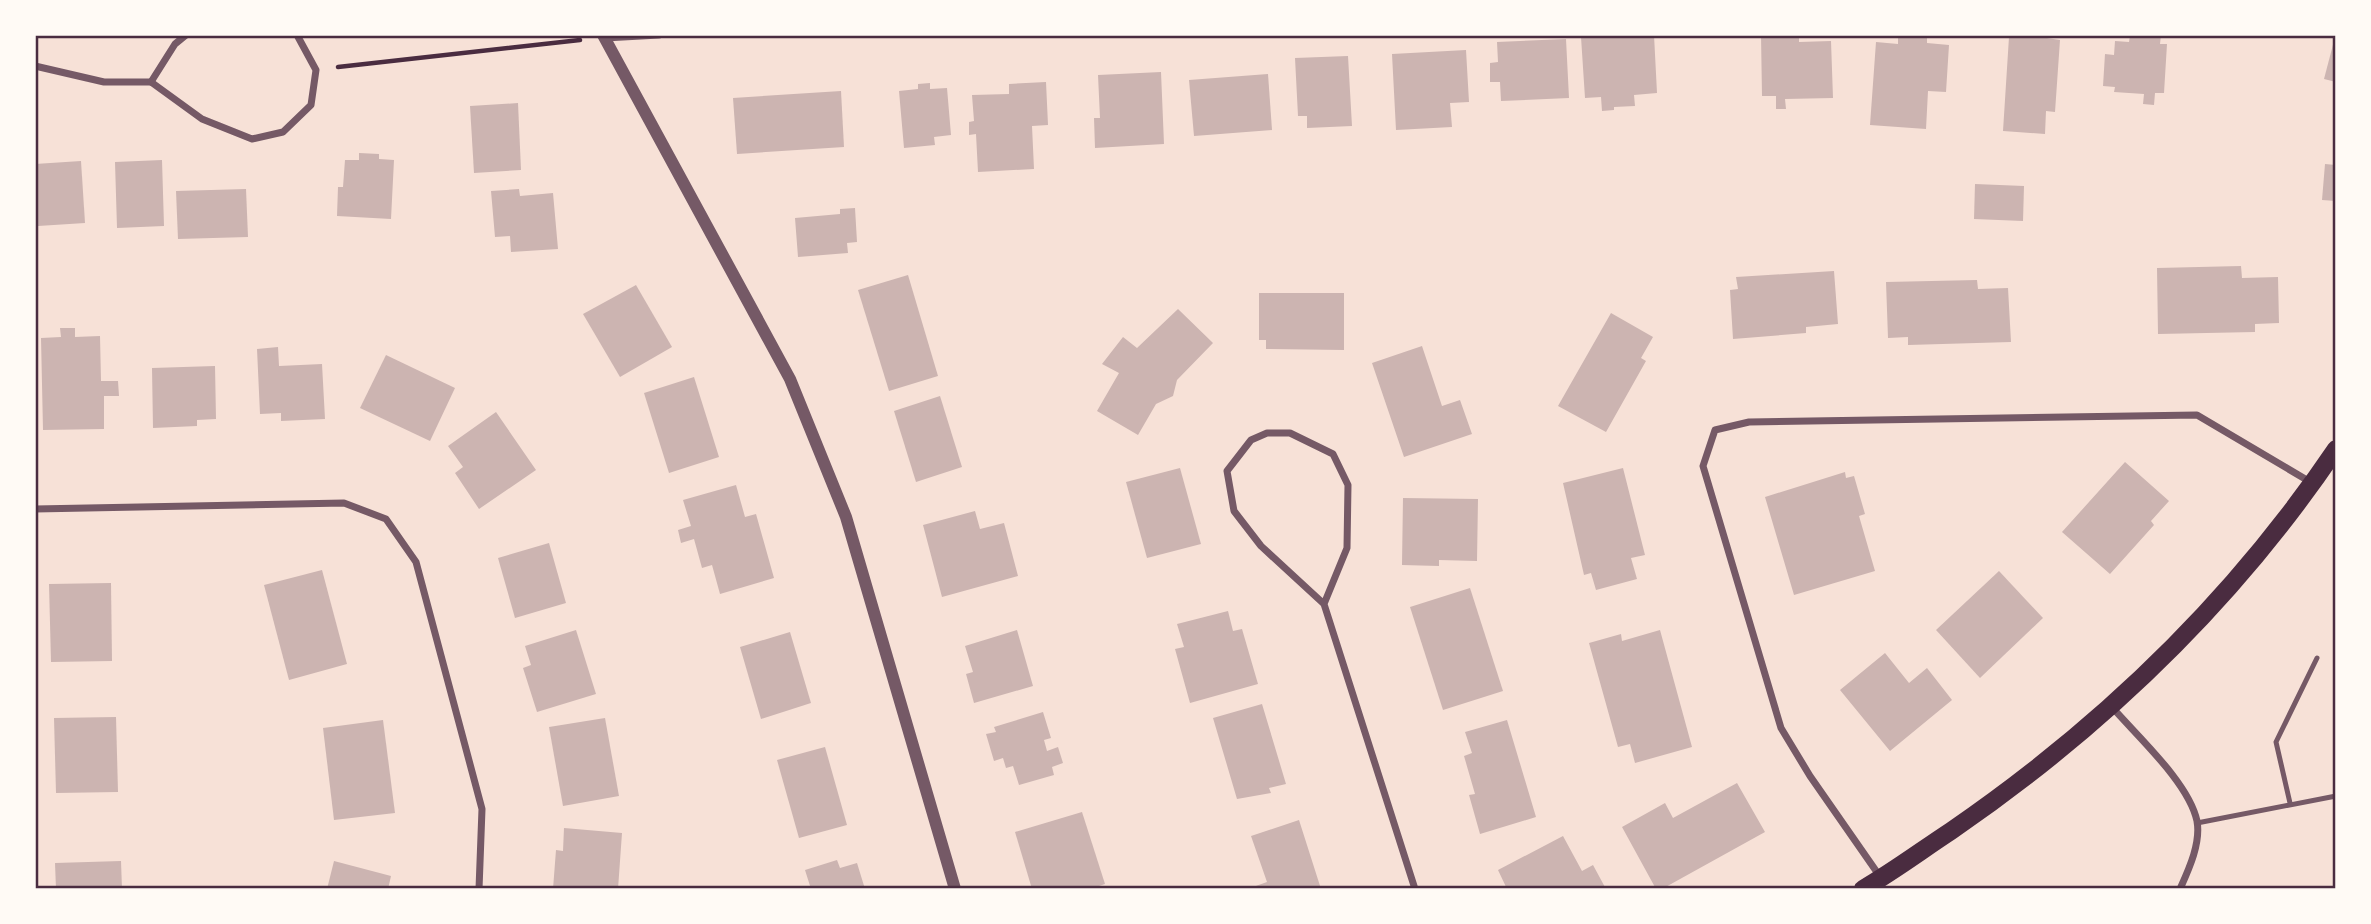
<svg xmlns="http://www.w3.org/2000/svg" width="2371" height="924" viewBox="0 0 2371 924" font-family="Roboto,sans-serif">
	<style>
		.building { fill: #ccb4b1 }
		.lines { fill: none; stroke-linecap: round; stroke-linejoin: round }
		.path { stroke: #4a2c40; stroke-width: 4.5 }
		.service { stroke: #755966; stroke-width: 5 }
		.minor { stroke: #755966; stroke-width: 7 }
		.tertiary { stroke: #755966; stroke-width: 12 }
		.primary { stroke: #4a2c40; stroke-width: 18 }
		.neatline { fill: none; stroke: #4a2c40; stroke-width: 2.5 }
	</style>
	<rect width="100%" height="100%" fill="#f7e1d7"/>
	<g class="building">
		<path d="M1654,35L1657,93L1634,95L1635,106L1614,107V110L1602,111L1601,97L1585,98L1581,37Z"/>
		<path d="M1761,35H1799V42L1831,41L1833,98L1785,99L1786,109H1776V96H1762Z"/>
		<path d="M1898,35H1927V43L1949,45L1946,92L1928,91L1926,129L1870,125L1876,42L1898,44Z"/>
		<path d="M2027,35L2060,40L2055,112L2046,111L2045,134L2003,131L2009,37L2027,38Z"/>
		<path d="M2130,35H2161L2160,44H2167L2164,93H2155L2154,105L2143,104L2144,94L2114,92L2115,87L2103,86L2105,54L2114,55L2115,41L2129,42Z"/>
		<path d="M2335,37H2336V82L2324,79Z"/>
		<path d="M1566,39L1569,98L1501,101L1500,82H1490V63L1498,62L1497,42Z"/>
		<path d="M1466,50L1469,102L1450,103L1452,127L1396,130L1392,54Z"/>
		<path d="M1348,56L1352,126L1307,128V116H1298L1295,58Z"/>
		<path d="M1161,72L1164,144L1095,148L1094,118H1100L1098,75Z"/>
		<path d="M1268,74L1272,130L1194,136L1189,80Z"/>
		<path d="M1046,82L1048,125L1032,126L1034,169L978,172L976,134L969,135V122L974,121L972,95L1009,94V84Z"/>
		<path d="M930,83V89L947,88L951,135L934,137L935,145L904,148L899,91L918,89V84Z"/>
		<path d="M841,91L844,147L737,154L733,98Z"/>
		<path d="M518,103L521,170L474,173L470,106Z"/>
		<path d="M359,153L379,154V159L394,160L391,219L337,216L338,187H343L345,160H359Z"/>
		<path d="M162,160L164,226L117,228L115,162Z"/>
		<path d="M81,161L85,223L38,226L35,164Z"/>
		<path d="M2325,164L2336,165V201L2322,200Z"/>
		<path d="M1975,184L2024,186L2023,221L1974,219Z"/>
		<path d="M246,189L248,237L178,239L176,191Z"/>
		<path d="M519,189L520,196L553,193L558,249L511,252L510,236L495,237L491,191Z"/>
		<path d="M855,208L857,242L847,243L848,253L798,257L795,218L840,214V209Z"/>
		<path d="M2241,266L2242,278L2278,277L2279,323L2255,324V332L2158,334L2157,268Z"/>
		<path d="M1834,271L1838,324L1806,327V333L1733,339L1730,290L1738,289L1736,277Z"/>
		<path d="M908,275L938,376L889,391L858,290Z"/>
		<path d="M1977,280L1978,289L2008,288L2011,342L1908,345V337L1888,338L1886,282Z"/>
		<path d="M636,285L672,347L620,377L583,314Z"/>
		<path d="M1259,293H1344V350L1266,349V340H1259Z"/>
		<path d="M1178,309L1213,343L1177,380L1173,396L1156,404L1138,435L1097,411L1119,373L1102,364L1123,337L1137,348Z"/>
		<path d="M1611,313L1653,337L1641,358L1646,361L1606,432L1558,406Z"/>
		<path d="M60,328H75V337L100,336L101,381H118L119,396H104V429L43,430L41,338L61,337Z"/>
		<path d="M1422,346L1442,406L1460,400L1472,434L1404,457L1372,363Z"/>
		<path d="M278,347L279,366L322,364L325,419L281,421V413L260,414L257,349Z"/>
		<path d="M386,355L455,388L430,441L360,408Z"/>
		<path d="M215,366L216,419L197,420V426L153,428L152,368Z"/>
		<path d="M694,377L719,457L669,473L644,393Z"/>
		<path d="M940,396L962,467L916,482L894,411Z"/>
		<path d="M496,412L536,470L479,509L455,473L463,467L448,446Z"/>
		<path d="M2125,462L2169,501L2151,521L2154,525L2110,574L2062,532Z"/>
		<path d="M1180,468L1201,544L1147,558L1126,482Z"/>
		<path d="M1623,468L1645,555L1631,558L1637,579L1596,590L1591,573L1584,575L1563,483Z"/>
		<path d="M1845,472L1846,478L1854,476L1865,514L1859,516L1875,571L1794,595L1765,497Z"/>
		<path d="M736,485L745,517L756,514L774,578L720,594L712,565L702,568L694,539L681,543L678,530L691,526L683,500Z"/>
		<path d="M1403,498L1478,499L1477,561L1439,560V566L1402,565Z"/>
		<path d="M975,511L980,529L1004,523L1018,576L942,597L923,525Z"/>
		<path d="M549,543L566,603L515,618L498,558Z"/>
		<path d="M322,570L347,664L289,680L264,585Z"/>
		<path d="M1999,571L2043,618L1980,678L1936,630Z"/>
		<path d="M111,583L112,661L51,662L49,584Z"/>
		<path d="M1470,588L1503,691L1443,710L1410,607Z"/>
		<path d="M1228,611L1233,631L1242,629L1258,684L1190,703L1175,649L1184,647L1177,624Z"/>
		<path d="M576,630L596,694L537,712L523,668L531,665L525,646Z"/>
		<path d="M1017,630L1033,686L974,703L966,674L973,672L965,646Z"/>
		<path d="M1660,630L1692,747L1635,763L1630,744L1618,747L1589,643L1621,634L1622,641Z"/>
		<path d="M790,632L811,703L761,719L740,647Z"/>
		<path d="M1885,653L1909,683L1927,668L1952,700L1890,751L1840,690Z"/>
		<path d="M1262,704L1286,784L1269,788L1271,793L1237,799L1213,718Z"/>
		<path d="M1043,712L1051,738L1044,740L1047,751L1058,747L1063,763L1052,767L1054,775L1019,785L1013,766L1006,768L1003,758L994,761L986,734L996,732L994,727Z"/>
		<path d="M116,717L118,792L56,793L54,718Z"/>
		<path d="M605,718L619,796L563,806L549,727Z"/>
		<path d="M383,720L395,813L334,820L323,728Z"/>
		<path d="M1507,720L1536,817L1480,834L1469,795L1475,794L1464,756L1472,753L1465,732Z"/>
		<path d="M825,747L847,825L799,838L777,760Z"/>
		<path d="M1737,783L1765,832L1662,889H1656L1622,827L1665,803L1673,818Z"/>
		<path d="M1082,812L1105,884L1090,889H1032L1015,832Z"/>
		<path d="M1299,820L1321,889H1254L1253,887L1267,882L1251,836Z"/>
		<path d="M564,828L622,833L618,889H553L556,850L563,851Z"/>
		<path d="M1563,836L1582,871L1593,865L1606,889H1507L1498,870Z"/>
		<path d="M837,860L840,868L857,863L865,889H811L805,870Z"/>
		<path d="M121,861L122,889H56L55,863Z"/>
		<path d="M334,861L391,876L388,889H327Z"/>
	</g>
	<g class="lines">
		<path class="path" d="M338,67L580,40"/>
		<g class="service">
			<path d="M2290,803L2276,742L2317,658"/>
			<path d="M2197,823L2336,796"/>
		</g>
		<g class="minor">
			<path d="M605,38L659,35"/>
			<path d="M35,66L104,82H151L202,119L252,139L283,132L311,105L316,70L297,35"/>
			<path d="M151,82L175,44L186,35"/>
			<path d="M35,509L344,503L386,519L416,562L482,809L479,889"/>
			<path d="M1324,604L1347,548L1348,485L1333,454L1290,433H1267L1251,440L1227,471L1234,511L1261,546L1324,604L1415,889"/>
			<path d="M2112,707C2138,737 2189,783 2197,821C2201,843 2189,869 2180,889"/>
			<path d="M1881,878L1810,776L1781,728L1703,466L1715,430L1749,422L2197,415L2312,483"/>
		</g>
		<path class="tertiary" d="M603,35L790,379L846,517L955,889"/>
		<path class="primary" d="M1863,889C1894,871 1922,850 1951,831C2101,728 2234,600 2336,449"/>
	</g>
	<rect width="2371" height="924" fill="none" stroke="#fffaf5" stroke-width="74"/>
	<rect x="37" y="37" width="2297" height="850" class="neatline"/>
</svg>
